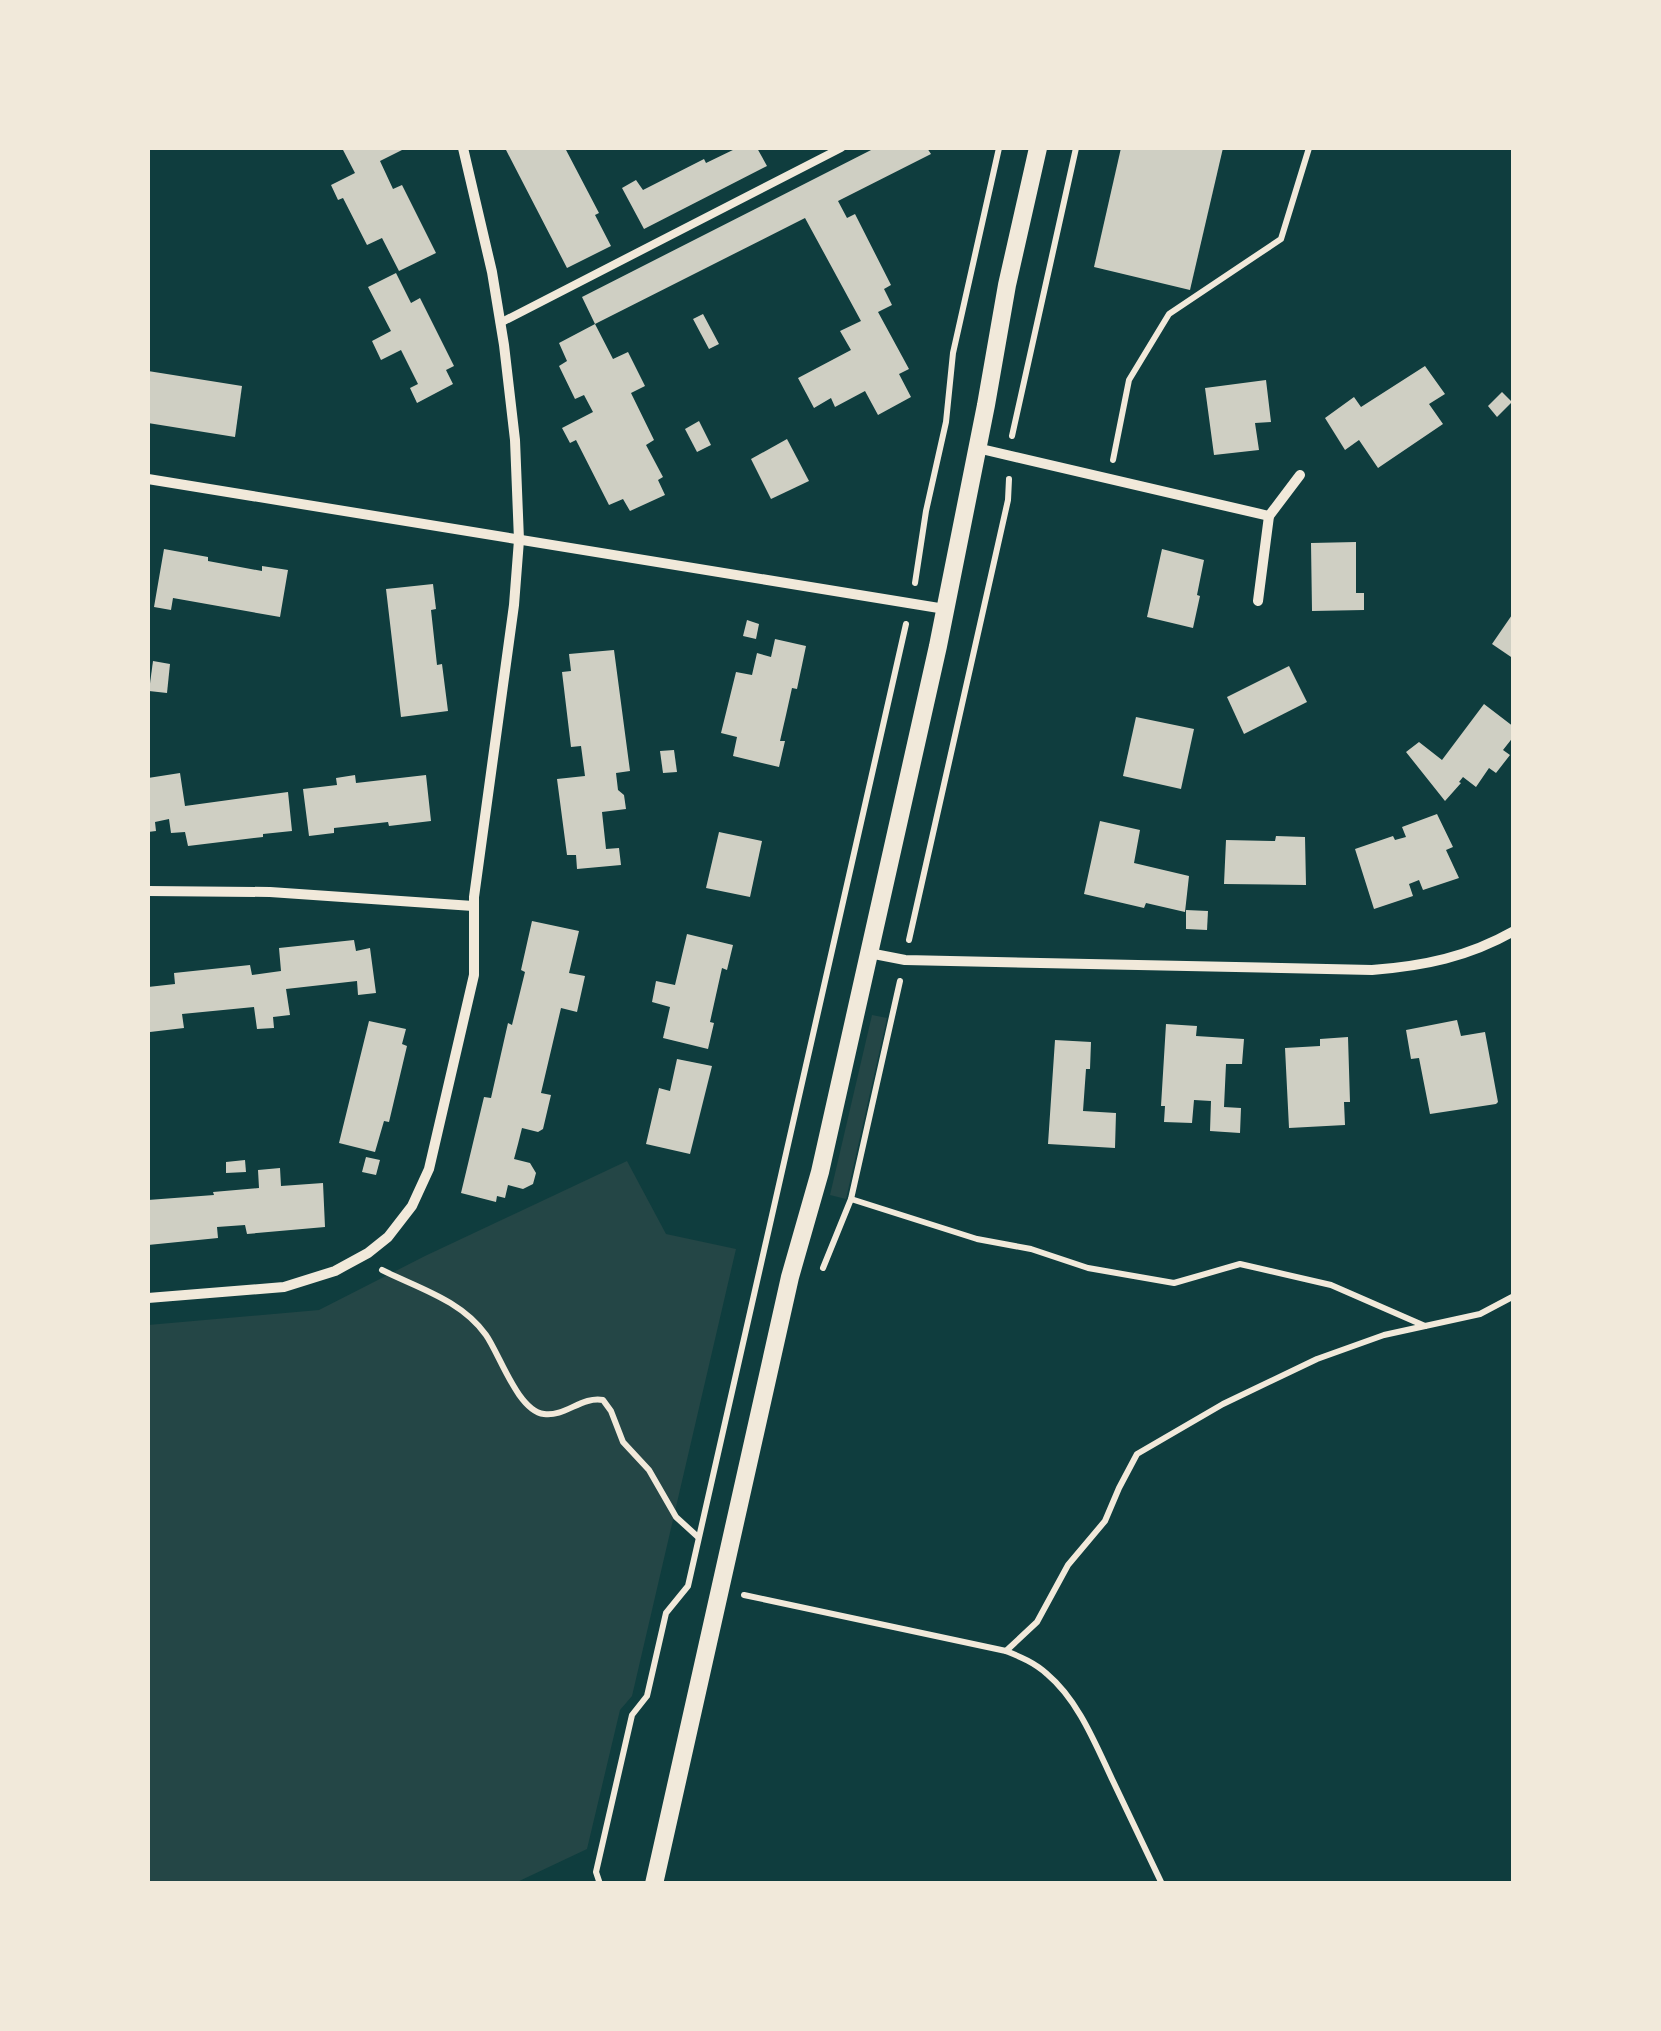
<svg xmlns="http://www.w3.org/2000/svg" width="1661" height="2031" viewBox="0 0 1661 2031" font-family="Quicksand,sans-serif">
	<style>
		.green { fill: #244646 }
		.building { fill: #cfcfc3 }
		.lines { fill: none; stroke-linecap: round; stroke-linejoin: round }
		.path { stroke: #f1e9da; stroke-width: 6 }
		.service { stroke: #f1e9da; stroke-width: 8 }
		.minor { stroke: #f1e9da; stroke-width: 10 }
		.tertiary { stroke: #f1e9da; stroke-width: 18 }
	</style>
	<rect width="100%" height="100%" fill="#0f3d3e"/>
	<g class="green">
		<path d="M872,1015L887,1018L846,1199L830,1195Z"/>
		<path d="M627,1161L666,1234L736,1249L632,1696L620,1710L587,1849L515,1883L148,1884V1325L319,1310L425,1256Z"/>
	</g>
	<g class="building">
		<path d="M342,148H406L380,161L393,189L402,185L436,253L399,271L382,238L367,245L343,198L338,200L331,185L355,173Z"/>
		<path d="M505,148H565L599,213L595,215L611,246L567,268Z"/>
		<path d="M737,148H757L767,166L644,229L622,188L636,180L643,190L704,159L706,163Z"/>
		<path d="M875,148H927L931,154L838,201L847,218L855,214L891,285L884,289L892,305L878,312L909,369L899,374L911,397L878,415L865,391L835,407L831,398L814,408L798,378L851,350L840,331L861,321L805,218L595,324L613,359L628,352L645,386L631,393L654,440L646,445L663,477L658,480L665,495L630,511L623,499L609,505L576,440L570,443L562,428L593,412L584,395L575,399L559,366L567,361L559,343L595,324L582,297Z"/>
		<path d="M1121,148H1223L1190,290L1094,267Z"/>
		<path d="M396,273L411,303L420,298L454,366L446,370L453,384L417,403L410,388L418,384L401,350L381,360L372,341L391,331L368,287Z"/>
		<path d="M703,314L719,344L709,349L693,319Z"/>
		<path d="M1425,366L1445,394L1429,404L1443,424L1378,468L1359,440L1345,450L1325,418L1354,397L1361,407Z"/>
		<path d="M148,371L242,386L235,437L148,423Z"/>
		<path d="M1266,380L1271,422L1255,423L1259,450L1214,455L1205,388Z"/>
		<path d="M1502,392L1512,402L1497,417L1488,406Z"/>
		<path d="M699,421L711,445L697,452L685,429Z"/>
		<path d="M787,439L809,481L771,499L751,459Z"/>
		<path d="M1356,542V593H1364V610L1312,611L1311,543Z"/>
		<path d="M164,549L208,557V561L262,571V566L288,570L280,617L173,598L171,610L154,607Z"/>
		<path d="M1162,549L1204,560L1197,595L1200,596L1193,628L1147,617Z"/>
		<path d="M433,584L436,609L431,610L437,665L442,664L448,711L401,717L386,589Z"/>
		<path d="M1514,612V659L1492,644Z"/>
		<path d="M747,620L759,624L756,639L743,636Z"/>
		<path d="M775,639L806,646L797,689L792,688L786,715L780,741H785L779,767L733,756L737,737L721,733L736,672L752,675L757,653L771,657Z"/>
		<path d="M614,650L630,771L616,773L618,790L624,795L626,809L602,812L606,849L619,848L621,865L577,869L576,855H567L557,779L585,776L581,746L571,747L562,672L571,671L569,654Z"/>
		<path d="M153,661L170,664L167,693L149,691Z"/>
		<path d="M1289,666L1307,702L1244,734L1227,697Z"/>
		<path d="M1484,704L1514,727V736L1503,750L1510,755L1496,773L1489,768L1476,787L1463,777L1459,782L1461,783L1445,801L1406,752L1419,742L1442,760Z"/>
		<path d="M1136,717L1194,729L1181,789L1123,776Z"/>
		<path d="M674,750L677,772L663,773L660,751Z"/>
		<path d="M180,773L185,806L288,792L292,831L263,834V837L188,846L185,832L171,833L169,819L155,822L156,831L148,832V792H150L148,778Z"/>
		<path d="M355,775L356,783L426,775L431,821L389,826L388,822L334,828V833L309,836L303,789L337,785L336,778Z"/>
		<path d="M1437,814L1453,847L1446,850L1459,878L1423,890L1419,880L1409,884L1413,896L1374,909L1355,849L1393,836L1395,840L1406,837L1402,827Z"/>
		<path d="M1100,821L1140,830L1134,863L1189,876L1185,912L1146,903L1144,908L1084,894Z"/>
		<path d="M719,832L762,841L750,897L706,888Z"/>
		<path d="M1276,836L1305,837L1306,885L1224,884L1226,840L1275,841Z"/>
		<path d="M1186,910L1208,911L1207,930L1186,929Z"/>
		<path d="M532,921L579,931L569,973L585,976L577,1012L561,1008L541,1093L551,1095L543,1129L538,1132L522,1128L518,1144L514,1159L530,1163L536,1173L533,1184L523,1189L508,1185L505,1198L497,1196L496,1202L461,1193L484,1097L491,1098L508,1023L512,1025L525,972L521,970Z"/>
		<path d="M687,934L733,945L727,970L722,968L710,1022L714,1023L708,1049L663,1038L670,1007L652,1002L656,981L675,985Z"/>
		<path d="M354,940L356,951L370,948L376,993L358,995L357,981L286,989L290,1015L273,1017L274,1028L257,1029L254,1007L182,1014L184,1028L150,1032L148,987L175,984L174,973L250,965L252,975L281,971L279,948Z"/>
		<path d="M1457,1020L1461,1036L1485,1032L1498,1102L1496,1104L1430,1114L1419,1058L1411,1059L1406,1030Z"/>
		<path d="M369,1021L406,1029L402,1044L407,1046L389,1122L384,1121L375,1152L339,1143Z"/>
		<path d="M1166,1024L1197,1026L1196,1036L1244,1039L1242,1064H1226L1224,1107L1241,1108L1240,1133L1210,1131L1211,1101L1194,1100L1192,1123L1164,1122L1165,1106H1161Z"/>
		<path d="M1348,1037L1350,1102H1344L1345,1125L1289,1128L1285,1048L1320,1046V1039Z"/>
		<path d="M1055,1040L1091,1042L1090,1069H1086L1083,1111L1116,1113L1115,1148L1048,1144Z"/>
		<path d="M677,1059L712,1066L690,1154L646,1144L659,1088L670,1091Z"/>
		<path d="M366,1157L380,1160L376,1175L362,1172Z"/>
		<path d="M245,1160L246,1172L226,1173V1162Z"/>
		<path d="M280,1168L281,1186L323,1183L325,1227L247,1234L245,1225L217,1227L218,1238L148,1245V1200L214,1195L213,1192L259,1188L258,1170Z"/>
	</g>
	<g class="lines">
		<g class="path">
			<path d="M1012,436L1076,148"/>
			<path d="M1113,460L1129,380L1169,314L1281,239L1309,148"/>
			<path d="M915,583L926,511L946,422L953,353L999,148"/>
			<path d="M909,940L1008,500L1009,479"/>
			<path d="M851,1199L977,1239L1031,1249L1088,1268L1174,1283L1240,1264L1331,1285L1425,1326"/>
			<path d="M823,1268L851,1199L900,981"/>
			<path d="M382,1270C418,1288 461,1300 486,1335C500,1355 518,1411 544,1414C565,1417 582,1396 603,1400L611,1411L623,1442L649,1470L676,1517L698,1537"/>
			<path d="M744,1595L1006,1651C1021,1657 1035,1663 1047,1674C1078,1700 1095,1743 1112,1779C1129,1814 1145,1849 1162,1884"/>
			<path d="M1006,1651L1037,1622L1068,1565L1105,1521L1119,1488L1137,1454L1223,1404L1317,1359L1384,1335L1480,1314L1514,1296"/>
			<path d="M600,1884L596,1872L632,1715L647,1696L666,1613L688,1586L906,624"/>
		</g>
		<path class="service" d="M500,323L841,148"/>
		<g class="minor">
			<path d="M977,448L1269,516L1258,601"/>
			<path d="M148,479L945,609"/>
			<path d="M1269,516L1300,475"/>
			<path d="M148,891L270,892L473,906"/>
			<path d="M869,953L905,960L1372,970C1424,966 1468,957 1514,931"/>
			<path d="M148,1298L284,1287L335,1271L368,1253L388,1237L412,1206L429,1169L474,975V897L514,605L519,540L515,440L504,345L492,272L463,148"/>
		</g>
		<path class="tertiary" d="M654,1884L790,1277L820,1172L938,646L986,405L1007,285L1038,148"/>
	</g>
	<rect width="1661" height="2031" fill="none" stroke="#f1e9da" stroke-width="300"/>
</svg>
